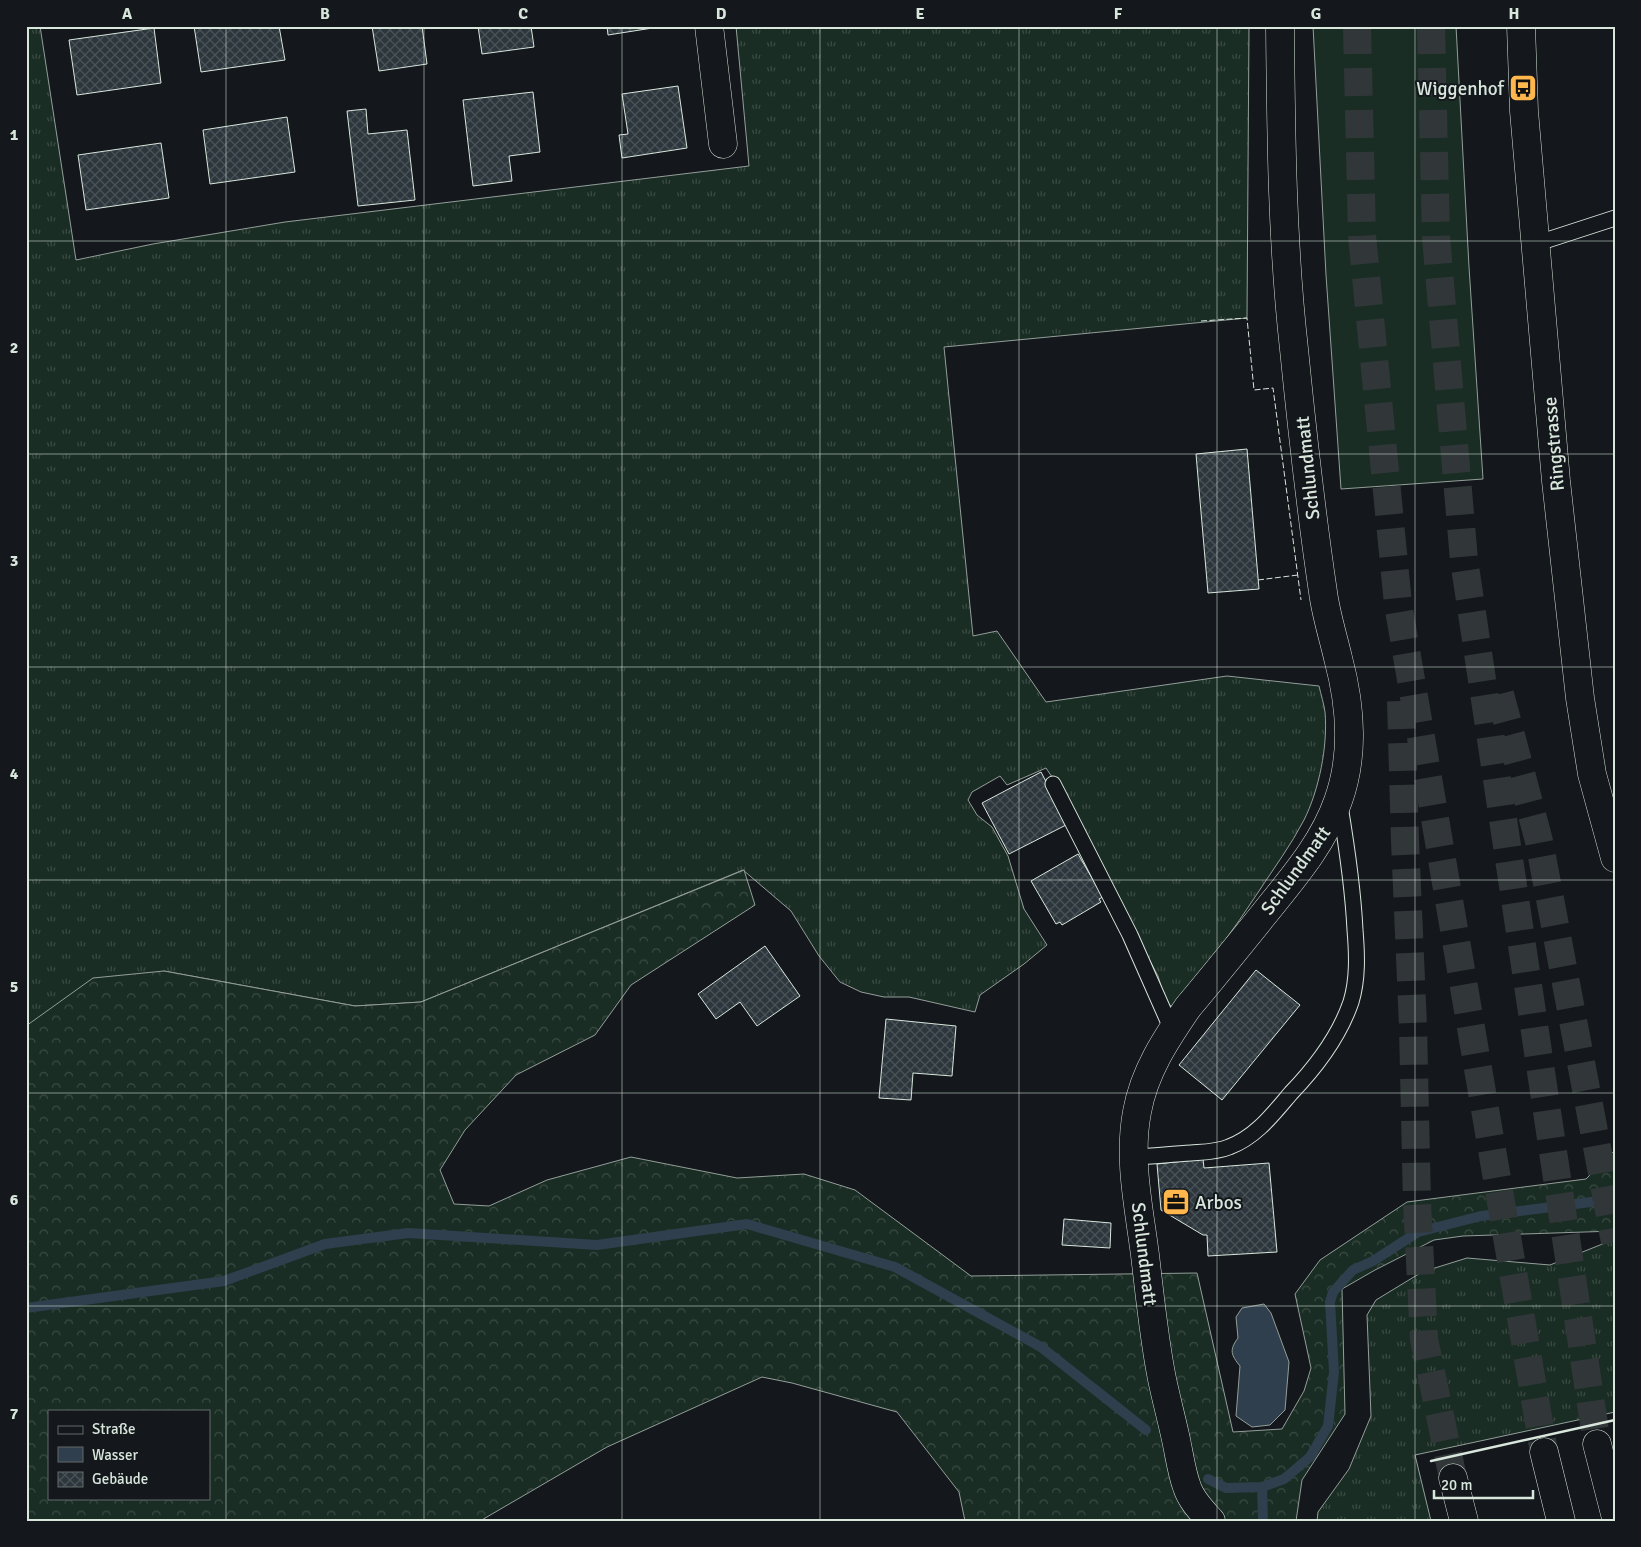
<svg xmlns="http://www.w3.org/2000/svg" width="1641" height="1547" viewBox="0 0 1641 1547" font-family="Signika,sans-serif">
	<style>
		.grass { fill: url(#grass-tufts); stroke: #939e99 }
		.forest { fill: url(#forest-crowns); stroke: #939e99; fill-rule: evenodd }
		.pitch { fill: #1a2d24; stroke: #939e99 }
		.water { fill: #2f3f4d; stroke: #939e99 }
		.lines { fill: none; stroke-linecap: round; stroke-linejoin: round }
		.stream { stroke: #2f3f4d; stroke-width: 10 }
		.building { fill: url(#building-cross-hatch); stroke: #d8e6dc }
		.motorway-tunnel { stroke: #313739; stroke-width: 28; stroke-dasharray: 28 14; stroke-linecap: butt }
		.service-casing { stroke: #d8e6dc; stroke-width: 17 }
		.minor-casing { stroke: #d8e6dc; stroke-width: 29 }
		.primary-casing { stroke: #d8e6dc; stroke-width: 29 }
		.motorway-casing { stroke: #d8e6dc; stroke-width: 29 }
		.service { stroke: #14181c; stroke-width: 15 }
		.minor { stroke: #14181c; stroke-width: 28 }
		.primary { stroke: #14181c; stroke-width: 28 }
		.motorway { stroke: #14181c; stroke-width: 28 }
		.fence { stroke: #d8e6dc; stroke-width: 1; stroke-dasharray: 6 2.5; stroke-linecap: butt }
		.wall { stroke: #d8e6dc; stroke-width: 2.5 }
		.grid { fill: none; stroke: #d8e6dc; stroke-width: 1; stroke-opacity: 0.55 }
		.labels { text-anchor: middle; stroke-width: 4; stroke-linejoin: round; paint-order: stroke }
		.poi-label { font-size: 19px; fill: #d8e6dc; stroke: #14181c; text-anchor: end }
		.street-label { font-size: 19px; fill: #d8e6dc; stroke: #14181c }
		.neatline { fill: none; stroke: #d8e6dc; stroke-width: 2 }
		.grid-label { font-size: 16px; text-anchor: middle; font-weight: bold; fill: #d8e6dc }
	</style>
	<defs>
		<pattern id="grass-tufts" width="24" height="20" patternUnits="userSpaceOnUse" patternTransform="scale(1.25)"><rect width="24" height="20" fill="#1a2d24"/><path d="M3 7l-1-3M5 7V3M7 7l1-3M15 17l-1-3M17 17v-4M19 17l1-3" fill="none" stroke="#3b4b43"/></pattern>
		<pattern id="forest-crowns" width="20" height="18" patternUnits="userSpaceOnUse" patternTransform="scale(1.25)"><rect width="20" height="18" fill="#1a2d24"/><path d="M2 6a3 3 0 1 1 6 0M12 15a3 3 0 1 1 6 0" fill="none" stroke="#3b4b43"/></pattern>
		<pattern id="building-cross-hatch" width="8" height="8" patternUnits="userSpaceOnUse" patternTransform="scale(1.25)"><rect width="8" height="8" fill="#2c363c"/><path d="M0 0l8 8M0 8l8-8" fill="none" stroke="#4a5358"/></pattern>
	</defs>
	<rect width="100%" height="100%" fill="#14181c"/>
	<g class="grass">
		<path d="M26,26H40L76,260L153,244L285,222L749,166L736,26H1249L1247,318L944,347L973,636L997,631L1046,702L1227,676L1319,686C1321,695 1324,704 1325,712C1328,746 1319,790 1304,820C1291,845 1274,868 1259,891C1233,931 1205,968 1176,1006H1171L1166,1002L1158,976L1147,955L1066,798L1046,768L1007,785L1000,776L972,792L968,800L977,815L992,827L1008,856L1024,909L1047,945L1024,964L980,995L975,1012L909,997H884L861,992L840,982L819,956L791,911L743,870L421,1002L355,1006L164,971L26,1026Z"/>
		<path d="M1615,1239V1412L1415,1455L1431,1521H1317L1318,1512L1349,1469L1371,1416L1367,1315L1376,1300L1422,1272L1467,1258L1550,1265Z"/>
	</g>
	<path class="forest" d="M744,870L755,905L631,985L595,1035L516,1075L465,1130L440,1170L454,1204L489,1206L547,1180L631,1157L737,1178L804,1174L855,1190L971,1276L1197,1273L1233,1432L1282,1429L1304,1391L1311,1368L1295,1294L1320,1260L1407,1202L1586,1179L1615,1150V1231L1463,1236L1434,1240L1375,1270L1342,1289L1345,1414L1302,1480L1296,1521H965L959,1492L897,1412L792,1383L762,1377L607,1447L480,1521H26V1026L93,978L164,971L355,1006L421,1002ZM49,1411H209V1498H49Z"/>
	<path class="pitch" d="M1313,26H1456L1469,267L1483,479L1341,489L1326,275Z"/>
	<path class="water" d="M1264,1304L1271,1313L1289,1362L1285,1410L1270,1425L1252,1427L1236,1416L1240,1366C1231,1355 1229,1350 1238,1338L1236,1317L1242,1308Z"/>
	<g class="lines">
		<g class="stream">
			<path d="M26,1308L224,1281L325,1244L408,1233L597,1245L747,1224L895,1267L1041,1347L1146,1430"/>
			<path d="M1208,1479L1226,1488L1262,1487L1284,1479L1310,1457L1328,1426L1334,1372L1330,1302L1333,1292L1353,1270L1373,1261L1418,1232L1481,1216L1615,1199"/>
			<path d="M1262,1487L1263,1521"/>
		</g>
	</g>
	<g class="building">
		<path d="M194,26H279L285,60L201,72Z"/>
		<path d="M372,26H422L427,64L379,71Z"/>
		<path d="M478,26H531L534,47L482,54Z"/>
		<path d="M607,26H659V27L608,35Z"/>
		<path d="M154,28L161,83L77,95L69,40Z"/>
		<path d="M678,86L687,148L622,158L619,135L628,134L622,94Z"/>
		<path d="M533,92L540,152L509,156L512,181L473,186L463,100Z"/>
		<path d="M366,109L368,134L407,130L415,200L358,206L347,111Z"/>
		<path d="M287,117L295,172L210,184L203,130Z"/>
		<path d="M161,143L169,198L86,210L78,155Z"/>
		<path d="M1247,449L1259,589L1208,593L1196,454Z"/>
		<path d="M1041,772L1068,824L1009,854L982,803Z"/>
		<path d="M1078,854L1103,897L1099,899L1101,902L1062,925L1060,922L1056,924L1031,881Z"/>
		<path d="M765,946L800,996L757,1026L740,1002L716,1019L698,994Z"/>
		<path d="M1256,970L1300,1005L1222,1100L1179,1065Z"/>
		<path d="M886,1019L956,1026L952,1076L913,1073L911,1100L879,1098Z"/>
		<path d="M1203,1159L1204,1168L1269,1163L1277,1252L1208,1256L1207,1235H1203L1161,1210L1157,1164Z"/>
		<path d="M1064,1219L1111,1223L1110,1248L1062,1245Z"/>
	</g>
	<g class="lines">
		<g class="motorway-tunnel">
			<path d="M1357,26L1362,236L1398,604L1544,1452"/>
			<path d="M1431,26L1436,237L1464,560L1597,1444"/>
			<path d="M1500,694L1539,841L1615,1242"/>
			<path d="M1401,701L1405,841L1413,1026L1417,1203L1424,1339L1453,1478"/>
		</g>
		<g class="service-casing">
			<g id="service">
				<path d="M1535,244L1615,218"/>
				<path d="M1053,784L1130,935L1172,1030"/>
				<path d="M1135,1157C1154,1156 1173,1154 1191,1153C1204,1152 1217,1152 1229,1147C1256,1137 1273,1114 1291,1093C1316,1067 1339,1037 1351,1002C1358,979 1357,954 1355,930C1353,888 1347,848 1340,806"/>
			</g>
		</g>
		<g class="minor-casing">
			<g id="minor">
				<path d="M709,26L723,144"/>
				<path d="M1211,1521C1202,1511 1191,1500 1187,1487C1181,1471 1179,1452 1175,1435C1171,1417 1166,1398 1162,1379C1154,1339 1150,1297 1145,1255C1139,1208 1128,1159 1137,1112C1144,1072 1166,1039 1188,1007C1214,976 1239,945 1264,914C1292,879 1323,844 1338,801C1355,754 1351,706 1338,658C1333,636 1326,615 1323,592C1311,511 1302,430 1294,349C1282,242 1281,134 1280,26"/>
			</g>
		</g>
		<g class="primary-casing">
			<path id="primary" d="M1521,26L1524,111L1556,481L1580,698L1592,774L1615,858"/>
		</g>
		<g class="motorway-casing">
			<g id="motorway">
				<path d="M1597,1444L1615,1514"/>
				<path d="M1544,1452L1561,1521"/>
				<path d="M1453,1478L1464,1521"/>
			</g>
		</g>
		<use href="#service" class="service"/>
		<use href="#minor" class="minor"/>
		<use href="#primary" class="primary"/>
		<use href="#motorway" class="motorway"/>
		<g class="fence">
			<path d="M1201,321L1247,318L1254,390L1273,388L1301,600"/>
			<path d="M1258,580L1298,575"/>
		</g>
		<path class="wall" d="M1431,1461L1615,1420"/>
	</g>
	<path class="grid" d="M226,26V1521M424,26V1521M622,26V1521M820,26V1521M1019,26V1521M1217,26V1521M1415,26V1521M26,241H1615M26,454H1615M26,667H1615M26,880H1615M26,1093H1615M26,1306H1615"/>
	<defs>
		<g id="bus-square" transform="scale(1.4375)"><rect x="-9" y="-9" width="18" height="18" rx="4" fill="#ffb74d" stroke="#14181c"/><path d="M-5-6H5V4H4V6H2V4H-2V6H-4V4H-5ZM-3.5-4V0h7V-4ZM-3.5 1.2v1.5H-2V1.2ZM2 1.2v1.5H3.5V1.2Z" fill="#111"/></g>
		<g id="office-square" transform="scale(1.4375)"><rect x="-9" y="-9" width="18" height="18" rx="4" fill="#ffb74d" stroke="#14181c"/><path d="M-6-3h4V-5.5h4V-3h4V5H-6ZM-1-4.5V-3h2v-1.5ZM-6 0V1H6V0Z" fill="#111"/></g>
	</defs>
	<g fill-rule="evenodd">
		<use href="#bus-square" x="1523" y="88"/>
		<use href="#office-square" x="1176" y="1202"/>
	</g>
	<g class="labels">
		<g class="poi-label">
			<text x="1504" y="95">Wiggenhof</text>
			<text x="1195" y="1209" text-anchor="start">Arbos</text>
		</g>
		<g class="street-label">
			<text transform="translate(1553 444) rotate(-95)" y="7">Ringstrasse</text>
			<text transform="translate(1307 468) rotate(-96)" y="7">Schlundmatt</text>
			<text transform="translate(1295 870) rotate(-54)" y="7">Schlundmatt</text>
			<text transform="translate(1145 1254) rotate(83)" y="7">Schlundmatt</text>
		</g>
	</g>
	<rect width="1641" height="1547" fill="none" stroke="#14181c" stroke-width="55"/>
	<rect x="48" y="1410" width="162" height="90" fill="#14181c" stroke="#626a69"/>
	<rect x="58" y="1426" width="25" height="8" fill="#14181c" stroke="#626a69"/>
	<text x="92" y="1434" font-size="15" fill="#d8e6dc">Straße</text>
	<rect x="58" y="1447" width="25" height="15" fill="#2f3f4d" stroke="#626a69"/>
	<text x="92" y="1460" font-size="15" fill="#d8e6dc">Wasser</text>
	<rect x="58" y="1472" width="25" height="15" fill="url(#building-cross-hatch)" stroke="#626a69"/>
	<text x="92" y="1484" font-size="15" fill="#d8e6dc">Gebäude</text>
	<path d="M1434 1490v8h99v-8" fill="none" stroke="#d8e6dc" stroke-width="2.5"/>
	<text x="1441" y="1490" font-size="15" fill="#d8e6dc" stroke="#14181c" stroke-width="4" paint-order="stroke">20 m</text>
	<rect x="28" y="28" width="1586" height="1492" class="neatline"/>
	<g class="grid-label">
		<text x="127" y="19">A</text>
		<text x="325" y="19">B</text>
		<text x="523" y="19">C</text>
		<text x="721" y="19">D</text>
		<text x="920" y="19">E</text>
		<text x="1118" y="19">F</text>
		<text x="1316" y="19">G</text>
		<text x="1514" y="19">H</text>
		<text x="14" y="140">1</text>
		<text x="14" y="353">2</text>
		<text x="14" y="566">3</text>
		<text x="14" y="779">4</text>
		<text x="14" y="992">5</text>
		<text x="14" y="1205">6</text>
		<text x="14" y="1419">7</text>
	</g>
</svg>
